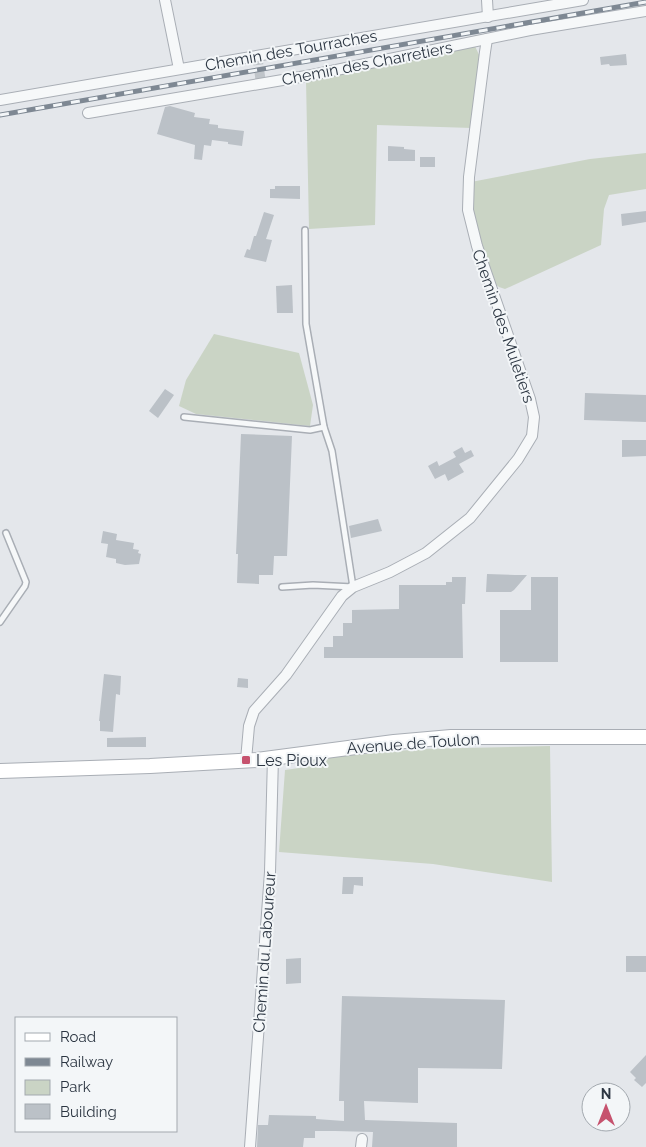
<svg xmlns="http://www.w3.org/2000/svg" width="646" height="1147" viewBox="0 0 646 1147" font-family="Raleway,sans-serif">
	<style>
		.green { fill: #cad4c5 }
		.building { fill: #bbc1c7 }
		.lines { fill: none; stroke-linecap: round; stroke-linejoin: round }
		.minor-tunnel { stroke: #bfc4c9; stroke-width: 10; stroke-dasharray: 10 5; stroke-linecap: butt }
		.service-casing { stroke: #a9aeb5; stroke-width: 8 }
		.minor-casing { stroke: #a9aeb5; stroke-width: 12 }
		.secondary-casing { stroke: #a9aeb5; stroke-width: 16 }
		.service { stroke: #f6f8f9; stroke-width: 5 }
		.minor { stroke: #f6f8f9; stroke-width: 10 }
		.secondary { stroke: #fff; stroke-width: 14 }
		.rail-casing { stroke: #7e8893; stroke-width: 5 }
		.rail { stroke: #f3f6f8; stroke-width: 3; stroke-dasharray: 9; stroke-linecap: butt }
		.poi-dot { fill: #c6526e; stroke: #f3f6f8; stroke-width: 2 }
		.labels { text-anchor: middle; stroke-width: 4; stroke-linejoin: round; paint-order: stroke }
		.street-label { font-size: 16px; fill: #2c3642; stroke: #f3f6f8 }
		.poi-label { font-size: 16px; fill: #2c3642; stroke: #f3f6f8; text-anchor: start }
	</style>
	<rect width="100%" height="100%" fill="#e4e7eb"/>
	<g class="green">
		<path d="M474,44L480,57L472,128L377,125L375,225L309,229L306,80Z"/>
		<path d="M646,153V189L609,195L604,209L601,245L505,289L499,287L494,283L478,231L472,205L471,182L590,159Z"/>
		<path d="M214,334L299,353L313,405L310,426L196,414L179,406L186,380Z"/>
		<path d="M550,746L552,882L433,864L279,852L285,770L306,767L311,759L420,749Z"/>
	</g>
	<g class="building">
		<path d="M626,54L627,65L610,66L609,64L601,65L600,57Z"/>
		<path d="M170,106L195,113L194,117L210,119L209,124L218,125V128L244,131L242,146L228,144V142L212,140L211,146L204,145L202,160L194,159L195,145L157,134L165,107Z"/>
		<path d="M388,146L404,147V149L415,150V161H388Z"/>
		<rect x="420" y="157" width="15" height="10"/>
		<path d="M275,186H300V199L270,198V189H275Z"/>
		<path d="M646,211V222L622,226L621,214Z"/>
		<path d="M264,212L274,215L266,239L272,240L266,262L244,257L247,249L250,250L254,236H256Z"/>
		<path d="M292,285L293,313H277L276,286Z"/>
		<path d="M165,389L174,395L158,418L149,411Z"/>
		<path d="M585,393L646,395V422L584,420Z"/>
		<path d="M241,434L292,436L287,556H274L273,575H259V584L237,583L238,554H236Z"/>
		<path d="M622,440H646V456L622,457Z"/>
		<path d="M462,447L465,453L471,450L474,456L459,464L464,472L448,481L445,474L435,479L428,466L437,461L439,466L456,457L453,452Z"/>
		<path d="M378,519L382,531L351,538L349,526Z"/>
		<path d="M103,531L117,534L116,540L134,543L133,549L139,550L138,553L141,554L139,564L125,565L116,563V559L106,557L108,544L101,543Z"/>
		<path d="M487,574L515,575H527L514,590L511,592H486Z"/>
		<path d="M452,577H466L465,604H462L463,658H324V647H333V636H343V623H352V610L399,609V585H446V582H452Z"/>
		<path d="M531,577H558V662H500V610H531Z"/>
		<path d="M104,674L121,676L120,695L116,694L113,732L100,731V721H99Z"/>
		<path d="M238,678L248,679V688L237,687Z"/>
		<path d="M146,737V747H107V738Z"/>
		<path d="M343,877H363V886L354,885L353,894H342Z"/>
		<rect x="626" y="956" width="20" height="16"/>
		<path d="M301,958V983L286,984V959Z"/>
		<path d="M342,996L505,1000L502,1069L418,1068V1103L364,1101L365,1120L457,1123V1147H372L373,1132L335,1131H315V1138H304L303,1147H257L258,1125H268L269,1115L316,1116V1119L344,1121V1101H339Z"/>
		<path d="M646,1055V1083L642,1087L634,1080L636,1078L630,1072Z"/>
	</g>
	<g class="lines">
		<path class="minor-tunnel" d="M257,55L261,83"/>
		<g class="service-casing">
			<g id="service">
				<path d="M184,417L310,430L324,427"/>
				<path d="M282,587L313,585L353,587L332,451L324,427L306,324L305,230"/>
				<path d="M0,622L25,586L26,582L6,533"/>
			</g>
		</g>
		<g class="minor-casing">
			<g id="minor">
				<path d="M165,0L179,69"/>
				<path d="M487,0L488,17"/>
				<path d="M0,100L583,0"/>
				<path d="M88,113L312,75L530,30L646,11"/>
				<path d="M246,760L249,726L254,711L286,675L342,596L353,587L390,572L426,553L470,518L518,459L532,436L534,417L530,399L477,246L468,210L469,177L485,52L487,39"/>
				<path d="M250,1147L270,872L273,757"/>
				<path d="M361,1147L362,1139"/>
			</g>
		</g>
		<g class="secondary-casing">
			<path id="secondary" d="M0,771L150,766L257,760L394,742L451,737H646"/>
		</g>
		<use href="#service" class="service"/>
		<use href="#minor" class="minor"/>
		<use href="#secondary" class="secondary"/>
		<g class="rail-casing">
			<path id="rail" d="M0,115L646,2"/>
		</g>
		<use href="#rail" class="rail"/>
	</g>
	<rect class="poi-dot" x="241" y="755" width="10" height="10" rx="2.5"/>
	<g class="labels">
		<g class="street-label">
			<text transform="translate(291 50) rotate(-10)" y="6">Chemin des Tourraches</text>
			<text transform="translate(367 63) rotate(-11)" y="6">Chemin des Charretiers</text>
			<text transform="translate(504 326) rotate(71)" y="6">Chemin des Muletiers</text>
			<text transform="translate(413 743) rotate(-4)" y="6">Avenue de Toulon</text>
			<text transform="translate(264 952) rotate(-86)" y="6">Chemin du Laboureur</text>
		</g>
		<g class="poi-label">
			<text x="256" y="766">Les Pioux</text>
		</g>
	</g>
	<rect x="15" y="1017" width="162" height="115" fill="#f3f6f8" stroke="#a3a9af"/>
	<rect x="25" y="1033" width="25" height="8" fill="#ffffff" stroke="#a3a9af"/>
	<text x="60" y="1042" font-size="15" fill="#2c3642">Road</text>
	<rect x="25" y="1058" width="25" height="8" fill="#7e8893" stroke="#a3a9af"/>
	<text x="60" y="1067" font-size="15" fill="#2c3642">Railway</text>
	<rect x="25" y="1080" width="25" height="15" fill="#cad4c5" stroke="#a3a9af"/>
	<text x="60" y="1092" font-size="15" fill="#2c3642">Park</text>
	<rect x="25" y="1104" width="25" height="15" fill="#bbc1c7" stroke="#a3a9af"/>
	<text x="60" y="1117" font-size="15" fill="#2c3642">Building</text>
	<g transform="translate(606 1107)"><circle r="24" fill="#f3f6f8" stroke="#a3a9af"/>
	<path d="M0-4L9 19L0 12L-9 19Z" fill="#c6526e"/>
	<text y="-8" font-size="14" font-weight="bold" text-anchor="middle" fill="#2c3642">N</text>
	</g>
</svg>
